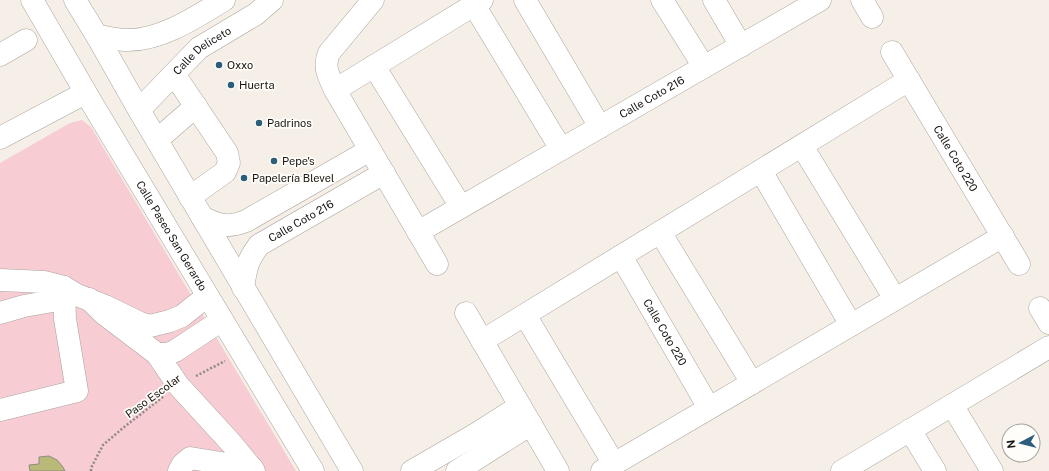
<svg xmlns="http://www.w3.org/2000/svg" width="1049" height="471" viewBox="0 0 1049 471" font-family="'Public Sans',sans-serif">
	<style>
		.green { fill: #f7ccd3 }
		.building { fill: #bbb977; stroke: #8e8d85 }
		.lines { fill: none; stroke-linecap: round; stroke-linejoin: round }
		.minor-casing { stroke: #aaa49d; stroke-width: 23 }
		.path { stroke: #8e8a84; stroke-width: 2.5; stroke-dasharray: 2 2; stroke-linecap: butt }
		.minor { stroke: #fff; stroke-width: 22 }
		.poi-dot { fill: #2c5d7b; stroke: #fffdf9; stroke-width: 1.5 }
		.labels { text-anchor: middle; stroke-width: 3.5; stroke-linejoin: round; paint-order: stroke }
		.street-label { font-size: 11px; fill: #161411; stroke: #fffdf9 }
		.poi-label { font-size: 11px; fill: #161411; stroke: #fffdf9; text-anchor: start }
	</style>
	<rect width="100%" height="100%" fill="#f5efe7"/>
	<path class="green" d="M82,120L91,127L296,471H0V163L70,123Z"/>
	<path class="building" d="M49,456L57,460L63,467L65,471H30L29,465L39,464V457Z"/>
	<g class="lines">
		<g class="minor-casing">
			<g id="minor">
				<path id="s1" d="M32,0L93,105L313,471"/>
				<path d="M75,0L97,36L139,110L352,471"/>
				<path d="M373,0L329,53C323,67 329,77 335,90L437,264"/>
				<path d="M525,0L600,127"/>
				<path d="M662,0L704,67"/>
				<path d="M714,0L741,46"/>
				<path d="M862,0L872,17"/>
				<path d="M474,5L561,149"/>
				<path d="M97,36C107,37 118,40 128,40C162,40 196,17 224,0"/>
				<path id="s2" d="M892,52L1019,264"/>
				<path d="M0,55L26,40"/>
				<path d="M374,66L461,207"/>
				<path d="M174,74L227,153L229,163L225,172L190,197"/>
				<path d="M335,90L482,0"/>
				<path id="s3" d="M139,110L199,48L256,14L272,0"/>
				<path d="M0,138L85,93"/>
				<path d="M157,140L196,106"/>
				<path d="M802,146L895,299"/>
				<path d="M761,171L851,325"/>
				<path d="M202,217C219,226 228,228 246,221L370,150"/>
				<path id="s4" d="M418,232L820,0"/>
				<path d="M660,232L752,383"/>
				<path id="s5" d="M621,256L709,408"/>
				<path d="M0,280L44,282L64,287L77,295L105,306L140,323L150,326L170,321L182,316L207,296"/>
				<path id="s6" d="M243,288C246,268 247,261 259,245L384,173"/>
				<path d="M89,299L103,313L157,354L178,385L232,444L254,471"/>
				<path d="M1040,308L1049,323"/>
				<path d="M0,313L24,306L64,299"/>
				<path d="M466,313L558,471"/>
				<path d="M525,315L614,464"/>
				<path d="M482,341L909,80"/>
				<path d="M157,354H167L175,351L222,320"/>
				<path d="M952,405L992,471"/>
				<path d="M0,410L77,391L65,319L64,287"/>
				<path d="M910,430L935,471"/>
				<path d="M179,471L183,464L190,458L252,468"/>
				<path d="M412,471L476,434L520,406"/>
				<path d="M457,471L531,424"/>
				<path d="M602,471L1003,236"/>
				<path d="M842,471L1049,347"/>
			</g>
		</g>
		<g class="path">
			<path d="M196,376L225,361"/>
			<path d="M91,471V468L103,445L123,428L164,396"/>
		</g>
		<use href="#minor" class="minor"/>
	</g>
	<g class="poi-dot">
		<circle cx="219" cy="65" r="4"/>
		<circle cx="231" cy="85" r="4"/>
		<circle cx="259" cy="123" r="4"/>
		<circle cx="274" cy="161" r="4"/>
		<circle cx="244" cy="178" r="4"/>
	</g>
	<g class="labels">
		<g class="street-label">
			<text dy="4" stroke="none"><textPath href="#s3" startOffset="87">Calle Deliceto</textPath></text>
			<text dy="4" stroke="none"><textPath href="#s4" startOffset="270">Calle Coto 216</textPath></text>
			<text dy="4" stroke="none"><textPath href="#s2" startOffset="124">Calle Coto 220</textPath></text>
			<text dy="4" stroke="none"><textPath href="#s6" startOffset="95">Calle Coto 216</textPath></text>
			<text dy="4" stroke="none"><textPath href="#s1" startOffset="274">Calle Paseo San Gerardo</textPath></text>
			<text dy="4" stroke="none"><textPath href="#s5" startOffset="88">Calle Coto 220</textPath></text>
			<text transform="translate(153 396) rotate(-36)" y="4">Paso Escolar</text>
		</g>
		<g class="poi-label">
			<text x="227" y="69">Oxxo</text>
			<text x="239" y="89">Huerta</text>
			<text x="267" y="127">Padrinos</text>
			<text x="282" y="165">Pepe's</text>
			<text x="252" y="182">Papelería Blevel</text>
		</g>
	</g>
	<g transform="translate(1021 443) rotate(263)"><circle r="19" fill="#fffdf9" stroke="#a2a09c"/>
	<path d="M0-3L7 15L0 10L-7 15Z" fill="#2c5d7b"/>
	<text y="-6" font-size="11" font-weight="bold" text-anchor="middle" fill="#161411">N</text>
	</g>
</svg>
